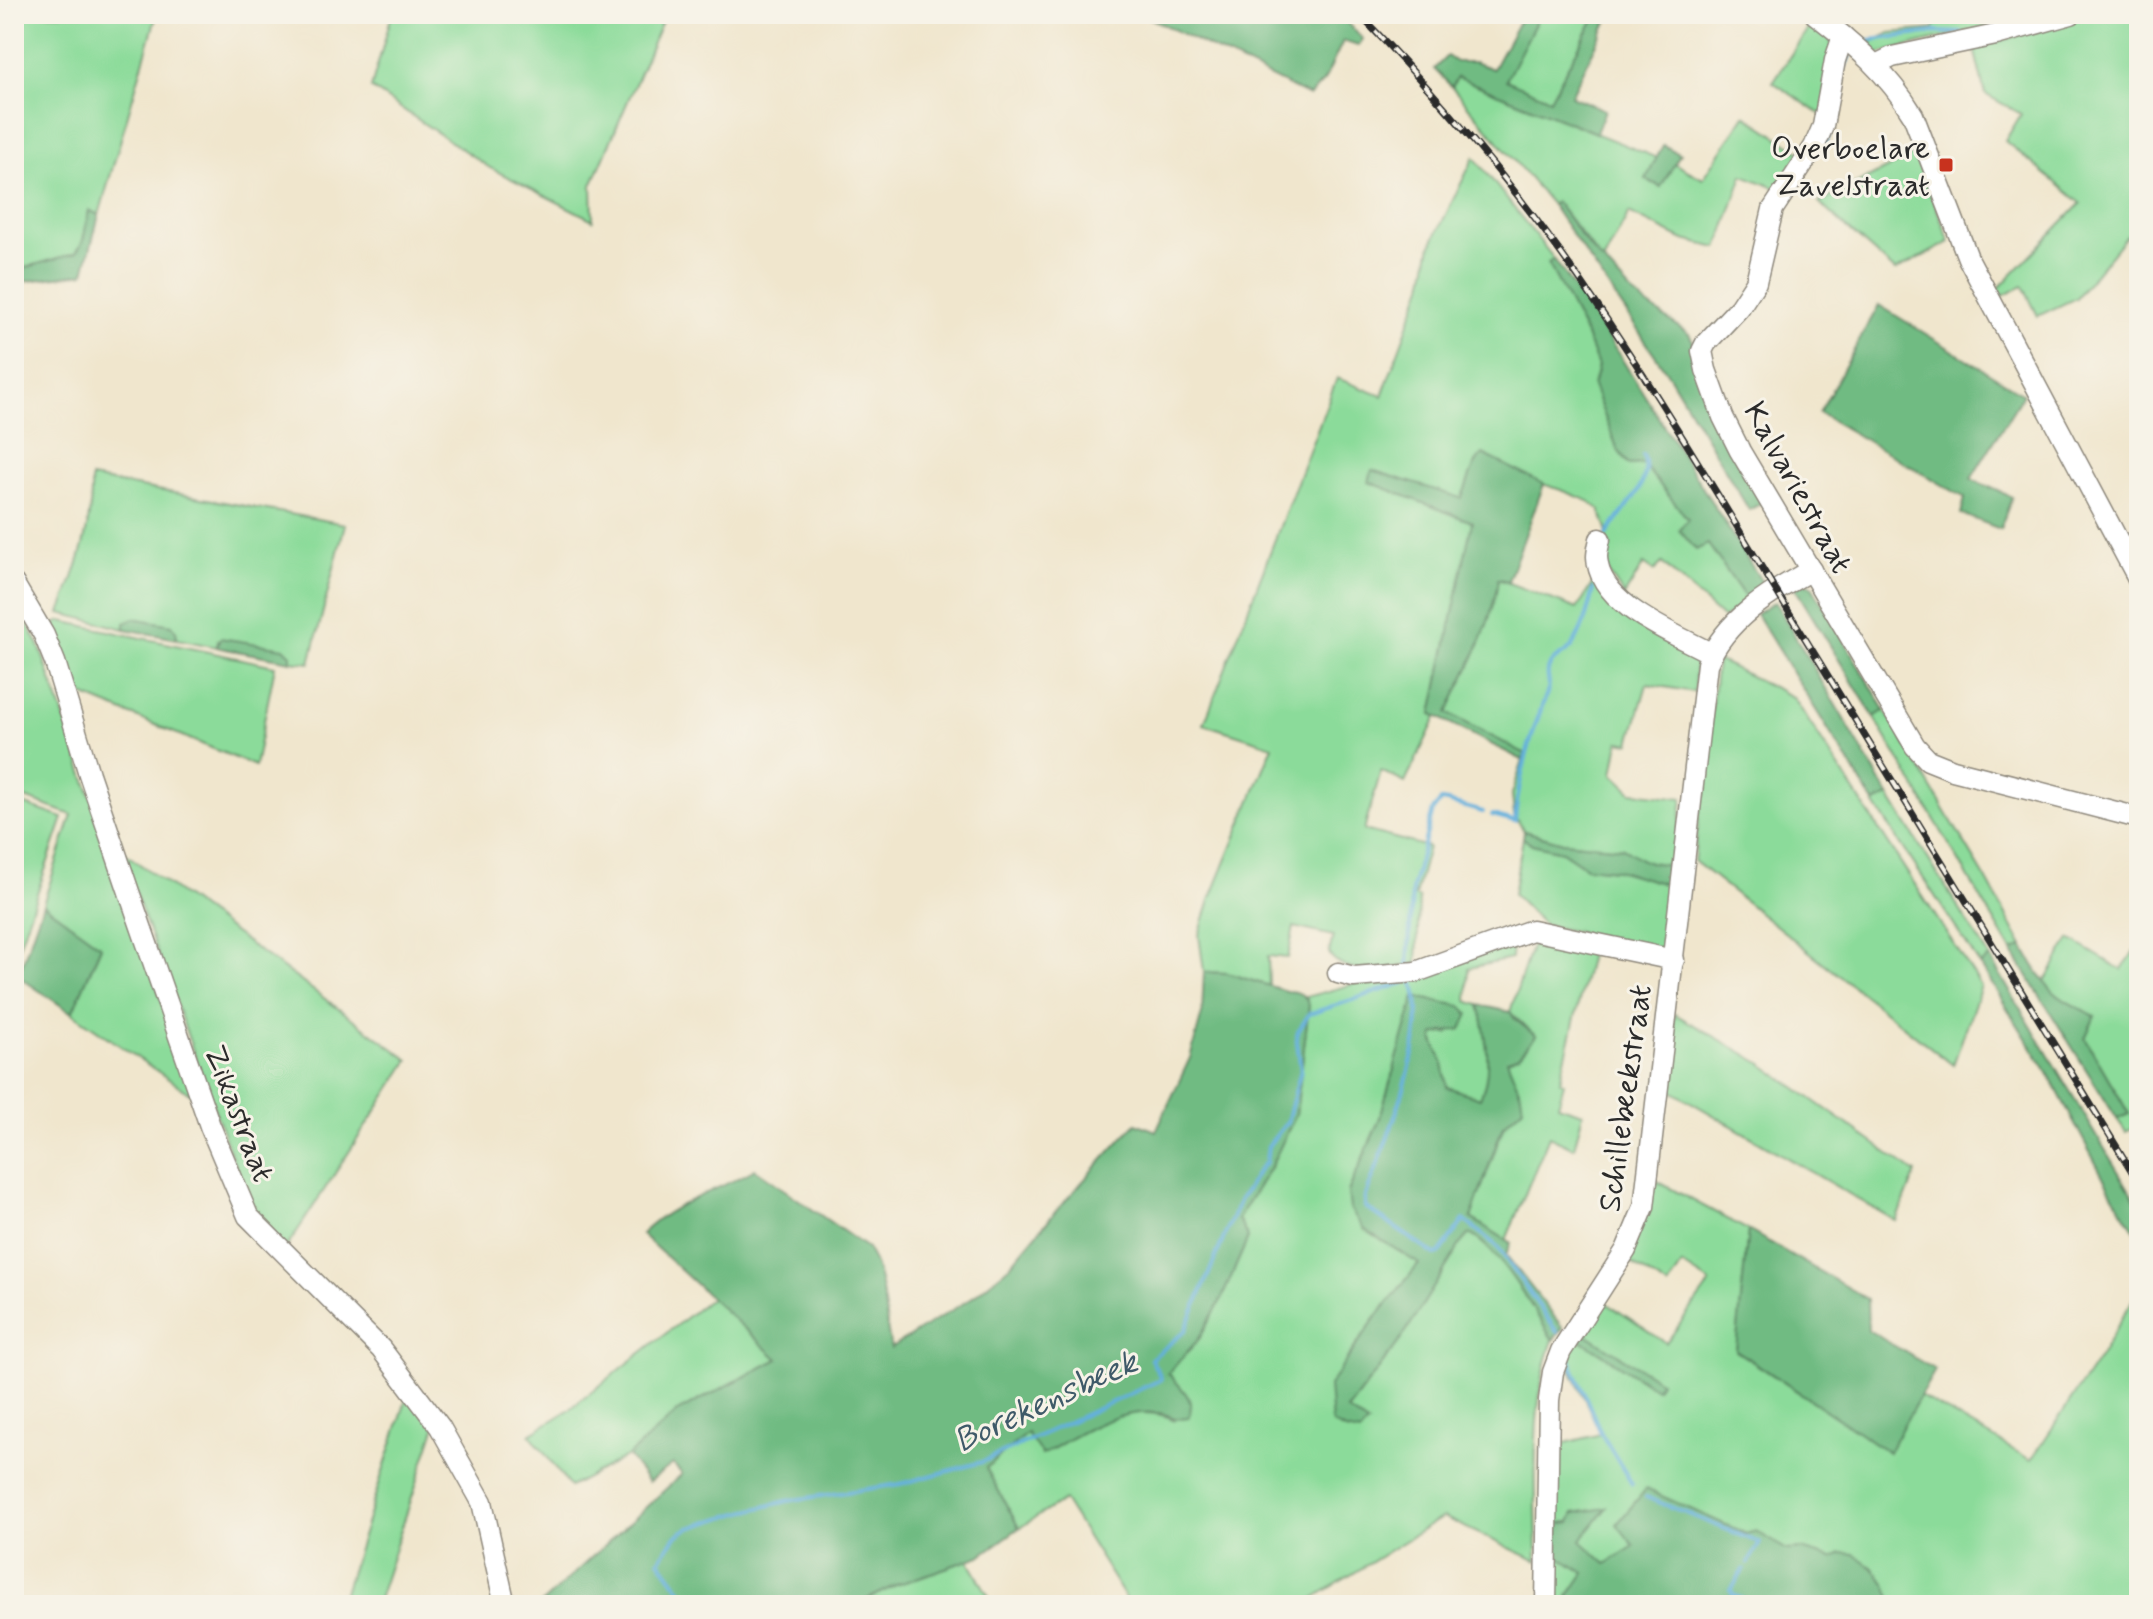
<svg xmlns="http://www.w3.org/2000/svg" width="2153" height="1619" viewBox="0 0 2153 1619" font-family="Mynerve,sans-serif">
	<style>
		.green { fill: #8bdb9a; stroke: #5b8362; stroke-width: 2 }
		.forest { fill: #70bb82; stroke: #4e7356; stroke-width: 2 }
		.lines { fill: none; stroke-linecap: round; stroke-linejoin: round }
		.stream { stroke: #63b0dc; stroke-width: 4 }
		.minor-casing { stroke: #8e887c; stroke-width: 23 }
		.minor { stroke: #fff; stroke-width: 20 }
		.rail-casing { stroke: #2b2b2b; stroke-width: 7 }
		.rail { stroke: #f7f3e8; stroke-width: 4; stroke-dasharray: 12; stroke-linecap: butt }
		.poi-dot { fill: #c8321e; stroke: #f7f3e8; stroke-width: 3 }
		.labels { text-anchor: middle; stroke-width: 6; stroke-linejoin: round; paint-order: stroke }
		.poi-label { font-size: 32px; fill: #2b2b2b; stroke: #f7f3e8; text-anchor: end }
		.street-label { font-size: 32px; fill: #2b2b2b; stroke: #f7f3e8 }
		.water-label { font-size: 34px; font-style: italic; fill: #3f5a69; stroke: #f7f3e8 }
	</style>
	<rect width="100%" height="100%" fill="#f7f3e8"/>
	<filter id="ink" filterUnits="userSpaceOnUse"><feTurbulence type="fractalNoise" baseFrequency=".0125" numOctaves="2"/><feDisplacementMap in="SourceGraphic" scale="16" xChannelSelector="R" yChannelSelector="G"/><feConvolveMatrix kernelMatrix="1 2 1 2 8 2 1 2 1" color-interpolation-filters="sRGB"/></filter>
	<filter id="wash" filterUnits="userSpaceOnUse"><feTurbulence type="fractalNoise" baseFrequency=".006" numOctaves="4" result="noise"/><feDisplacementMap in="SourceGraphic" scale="32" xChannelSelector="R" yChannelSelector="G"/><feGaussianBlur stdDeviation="1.8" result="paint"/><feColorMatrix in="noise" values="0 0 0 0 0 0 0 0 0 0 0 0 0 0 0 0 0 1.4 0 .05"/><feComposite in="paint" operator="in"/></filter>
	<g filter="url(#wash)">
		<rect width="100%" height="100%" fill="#f0e6cd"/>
		<g class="green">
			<path d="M14,14H157L99,215L89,211L83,241L76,253L14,271Z"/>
			<path d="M392,14H665L592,185L593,220L490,168L371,88Z"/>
			<path d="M1540,14H1597L1550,99L1505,80Z"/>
			<path d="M1938,14H2038L1878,54L1869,43L1890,33L1934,29Z"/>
			<path d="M2096,14H2139V244L2126,236L2076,298L2038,316L2023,286L2001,297L1997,290L2081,203L2005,141L2021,114L1985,94L1974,48Z"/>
			<path d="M1811,24L1830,38L1832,46L1823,116L1773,82Z"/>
			<path d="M1457,77L1657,158L1646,179L1660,187L1674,163L1703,179L1745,115L1805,155L1781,190L1743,175L1718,248L1684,240L1629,213L1603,262L1556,202L1552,205L1452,87Z"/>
			<path d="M1915,154L1950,242L1895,271L1819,203Z"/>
			<path d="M1474,157L1554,259L1549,263L1585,333L1598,366L1593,386L1618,450L1629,465L1643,464L1688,519L1680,531L1708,544L1747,600L1723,619L1662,563L1654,571L1644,564L1624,596L1608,572L1604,547L1607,530L1600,510L1589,501L1564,491L1476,462L1462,498L1369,482L1473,521L1432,713L1437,716L1405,783L1381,771L1364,830L1428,847L1415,896L1419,898L1417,964C1389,967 1345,981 1329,953L1333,936L1294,927L1288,958L1268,956L1269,986L1227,973L1204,972L1199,935L1210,900L1273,746L1204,724L1337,378L1382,396L1423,285L1431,245Z"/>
			<path d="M91,478L345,524L310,663L291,661L290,655L218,640L217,647L177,639L176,631L172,625L125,623V629L60,613C77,569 93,526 91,478Z"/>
			<path d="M1597,576L1696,657L1694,692L1647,684L1630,743L1619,741L1613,774L1632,792L1683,798L1674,866L1644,861L1623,848L1563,842L1524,831L1514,815L1512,794L1525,754L1447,714C1467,671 1492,626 1498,579L1577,609Z"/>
			<path d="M14,606L19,609L39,645L195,1097L72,1013L101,946L43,904L72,815L14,794Z"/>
			<path d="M61,621L275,666L255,766L68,689L51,636L55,624Z"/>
			<path d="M1717,660L1793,697L1981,986L1953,1065L1694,861Z"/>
			<path d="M1885,710L1986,879L2023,946L2012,951L1874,717Z"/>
			<path d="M1889,796L1990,958L1980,965L1874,803Z"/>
			<path d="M14,801L63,818L14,960Z"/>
			<path d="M1523,838L1532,844L1562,851L1586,867L1617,870L1672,886L1662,950L1544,925L1513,894Z"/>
			<path d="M119,849L409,1060L285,1250L254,1217Z"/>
			<path d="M1535,935L1592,946L1560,1081L1564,1083L1558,1105L1583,1113L1574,1148L1549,1136L1506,1240L1471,1218L1504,1125L1523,1107L1507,1060L1535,1036L1510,1012Z"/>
			<path d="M2070,939L2122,970L2139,943V1132L2135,1127L2126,1132L2117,1119L2129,1114L2085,1038L2095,1016L2059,998L2044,984Z"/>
			<path d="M1512,941L1511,959L1469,968L1467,1001L1479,1005C1487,1033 1493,1071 1480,1098L1446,1087L1443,1063L1433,1039L1435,1034H1449L1461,1006L1415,998L1379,1121L1348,1192L1364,1229L1419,1264L1374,1320L1346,1360L1333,1424H1367L1347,1411L1402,1338L1461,1243L1469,1234C1499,1247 1534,1312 1553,1340C1528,1409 1537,1489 1537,1561L1443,1517L1303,1605H1130L1064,1500L1019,1528L986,1468L1027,1432L1042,1455C1081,1433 1129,1398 1175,1420L1185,1393L1168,1373L1198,1340L1221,1300L1248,1238L1238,1219L1272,1164L1296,1114L1309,1005L1306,997Z"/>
			<path d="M1675,1014L1761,1063L1916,1173L1896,1221L1665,1087Z"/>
			<path d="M1655,1180L1748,1230L1736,1351L1888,1451L1920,1396L2031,1460L2099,1358L2139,1289V1605H1885L1891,1598L1842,1553L1832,1558L1801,1550H1787L1756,1531L1746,1534L1646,1490L1635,1546L1606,1564L1580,1541L1606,1508L1570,1522L1552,1524L1553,1446L1601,1434L1566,1359L1578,1338L1656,1389L1660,1381L1581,1331L1602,1300L1666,1343L1710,1283L1682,1265L1668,1287L1628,1261Z"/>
			<path d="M711,1298L778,1359L679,1411L628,1456L570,1487L530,1434L566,1412Z"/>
			<path d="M409,1391L436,1425L376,1605H340Z"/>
			<path d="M1552,1552L1585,1573L1568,1596L1578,1605H1552Z"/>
			<path d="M968,1560L994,1605H856L896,1585Z"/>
		</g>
		<g class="forest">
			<path d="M1142,14H1349L1344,20L1363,39L1358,46L1343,41L1324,81L1309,96Z"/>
			<path d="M1523,14H1540L1506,80L1550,99L1597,14H1611L1571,96L1605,110L1596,133L1457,77L1452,87L1434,69L1447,56L1456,62H1474L1493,69Z"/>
			<path d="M1663,145L1680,154L1661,187L1646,179Z"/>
			<path d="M1556,202L1587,244L1636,297L1689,334L1694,343L1695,361L1762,503L1749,510L1670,377L1552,205Z"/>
			<path d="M89,210L99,215L84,273L14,283V271L76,253L83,241Z"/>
			<path d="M1554,259L1618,353L1765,587L1747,600L1708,544L1696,550L1679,530L1688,519L1643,464L1629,465L1618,450L1593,386L1598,366L1585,333L1548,263Z"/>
			<path d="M1879,305L2023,394L1971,479L2012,497L2000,529L1961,514L1965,498L1819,413Z"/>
			<path d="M1483,454L1544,484L1508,581L1498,579C1492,627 1467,671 1447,713L1526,754L1522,760L1432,714L1472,522L1369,482L1372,470L1461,498C1469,483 1471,465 1483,454Z"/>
			<path d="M1804,582L1812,586L1885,710L1874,717L1795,588Z"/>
			<path d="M1775,602L1889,796L1874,803L1756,614Z"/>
			<path d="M133,618L172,625L176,631L177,639L125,629V623Z"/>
			<path d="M220,638L284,648L291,655V661L220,648L217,647Z"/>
			<path d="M1524,831L1563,842L1623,848L1644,861L1674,866L1672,886L1617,870L1586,867L1562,851L1532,844L1523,838Z"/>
			<path d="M43,904L101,946L72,1013L18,976Z"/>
			<path d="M2023,946C2048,990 2049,994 2095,1016L2085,1038L2129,1114L2117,1119L2012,951Z"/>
			<path d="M1990,958L2139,1206V1237L2110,1190L2048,1073L1980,965Z"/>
			<path d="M1204,972L1227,973L1286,991C1298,991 1305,994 1309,1005L1296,1114L1272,1164L1238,1219L1248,1238L1221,1300L1198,1340L1168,1373C1179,1386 1198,1400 1188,1418C1171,1421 1172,1414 1158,1413C1113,1409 1079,1434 1042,1455L1027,1433L986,1468L1019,1528L980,1556L896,1585L856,1605H680L675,1600H671L664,1605H540L682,1474L673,1464L648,1482L628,1456L679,1411L778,1359L641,1234C679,1198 713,1194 755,1169L867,1248C886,1279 883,1315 891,1348L970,1299L1010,1266L1056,1211L1136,1123L1156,1131L1190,1058L1202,1014Z"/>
			<path d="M1415,997L1461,1006L1469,1014L1462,1029L1435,1034L1433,1039L1443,1063L1447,1087L1480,1098C1493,1073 1486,1031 1479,1005L1510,1012L1515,1019L1536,1036L1519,1056L1507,1060L1521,1094L1523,1107L1503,1125L1471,1218L1511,1243L1506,1255L1563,1328L1553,1340C1535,1313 1498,1246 1469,1234L1461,1243L1402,1338L1347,1410L1367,1424L1360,1433L1345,1430L1332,1424L1329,1386L1374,1320L1419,1264L1364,1229L1350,1209L1348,1192L1379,1121Z"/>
			<path d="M1748,1230L1867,1299L1868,1330L1935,1370L1888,1452L1736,1350Z"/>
			<path d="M1581,1331L1660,1381L1656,1389L1578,1338Z"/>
			<path d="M1646,1489L1746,1534L1756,1531L1787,1550L1801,1549L1832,1558L1842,1553L1854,1554L1873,1568L1886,1584L1891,1598L1885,1605H1578L1568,1597L1584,1573L1552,1552V1524L1570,1522L1574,1513L1606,1508L1581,1541L1606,1564L1634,1546L1617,1524Z"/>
		</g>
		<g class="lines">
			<g class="stream">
				<path d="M1862,41L1936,32L1962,33"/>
				<path d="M1844,67L1850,56"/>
				<path d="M1825,145L1832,127"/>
				<path d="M1607,535C1620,511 1655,484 1643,455"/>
				<path d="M1492,815L1515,821C1518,776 1532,732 1548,690C1551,682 1545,675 1549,667C1554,657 1565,655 1572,647C1583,631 1589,608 1593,589"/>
				<path d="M1408,965L1412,889L1433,810L1441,801L1447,802L1483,812"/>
				<path d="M1412,981C1436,1028 1382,1150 1365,1199V1207L1435,1255L1439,1254L1464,1220L1497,1246L1557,1332"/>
				<path d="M1569,1358L1601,1433L1632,1484"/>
				<path d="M1646,1497L1760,1543L1748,1563"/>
				<path d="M1744,1569L1731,1590L1733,1594L1753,1605"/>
				<path d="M692,1605L659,1560L676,1536L687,1529L724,1517L787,1501L900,1484L982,1462L1160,1380L1161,1378L1151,1359L1185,1331L1240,1199C1251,1187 1253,1173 1266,1162L1268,1146L1287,1122L1301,1070L1296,1035L1309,1014L1404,983"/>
			</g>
		</g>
	</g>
	<g filter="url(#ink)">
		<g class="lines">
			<g class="minor-casing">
				<g id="minor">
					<path d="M1815,14C1853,43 1888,73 1913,115L1968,258L2139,580"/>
					<path d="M1843,36L1835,60L1823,126L1814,147L1773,209L1756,282L1739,308L1706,343L1702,351L1706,370L1723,417L1740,451L1915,746L1928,760L1953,770L2139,818"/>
					<path d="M1876,65L1892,57L1996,35L2071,14"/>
					<path d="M1600,539C1599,544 1597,551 1597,557C1598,605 1676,634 1712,654"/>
					<path d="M14,584L44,635L55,662L89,774L129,892L210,1126L248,1216L381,1349L440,1427L482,1502L505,1605"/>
					<path d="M1338,973L1354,977L1416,972L1532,930L1674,960"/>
					<path d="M1546,1605L1549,1400L1553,1372L1561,1351L1626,1250L1644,1207L1707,664C1726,619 1770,593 1811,570"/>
				</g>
			</g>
			<use href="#minor" class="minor"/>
			<g class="rail-casing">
				<path id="rail" d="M1359,14C1431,89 1499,167 1560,252C1645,370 1719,498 1795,622C1910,809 2024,996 2139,1183"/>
			</g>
			<use href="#rail" class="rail"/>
		</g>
	</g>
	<rect class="poi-dot" x="1938" y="157" width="16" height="16" rx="4"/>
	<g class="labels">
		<g class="poi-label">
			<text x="1930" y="158">Overboelare<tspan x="1930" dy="37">Zavelstraat</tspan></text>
		</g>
		<g class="street-label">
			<text transform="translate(1799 487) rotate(61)" y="11">Kalvariestraat</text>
			<text transform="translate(1624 1098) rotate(-82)" y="11">Schillebeekstraat</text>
			<text transform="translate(240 1113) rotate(69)" y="11">Zikastraat</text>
		</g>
		<g class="water-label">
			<text transform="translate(1045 1400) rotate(-25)" y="12">Borekensbeek</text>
		</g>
	</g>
	<rect width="2153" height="1619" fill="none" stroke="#f7f3e8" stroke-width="48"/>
</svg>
